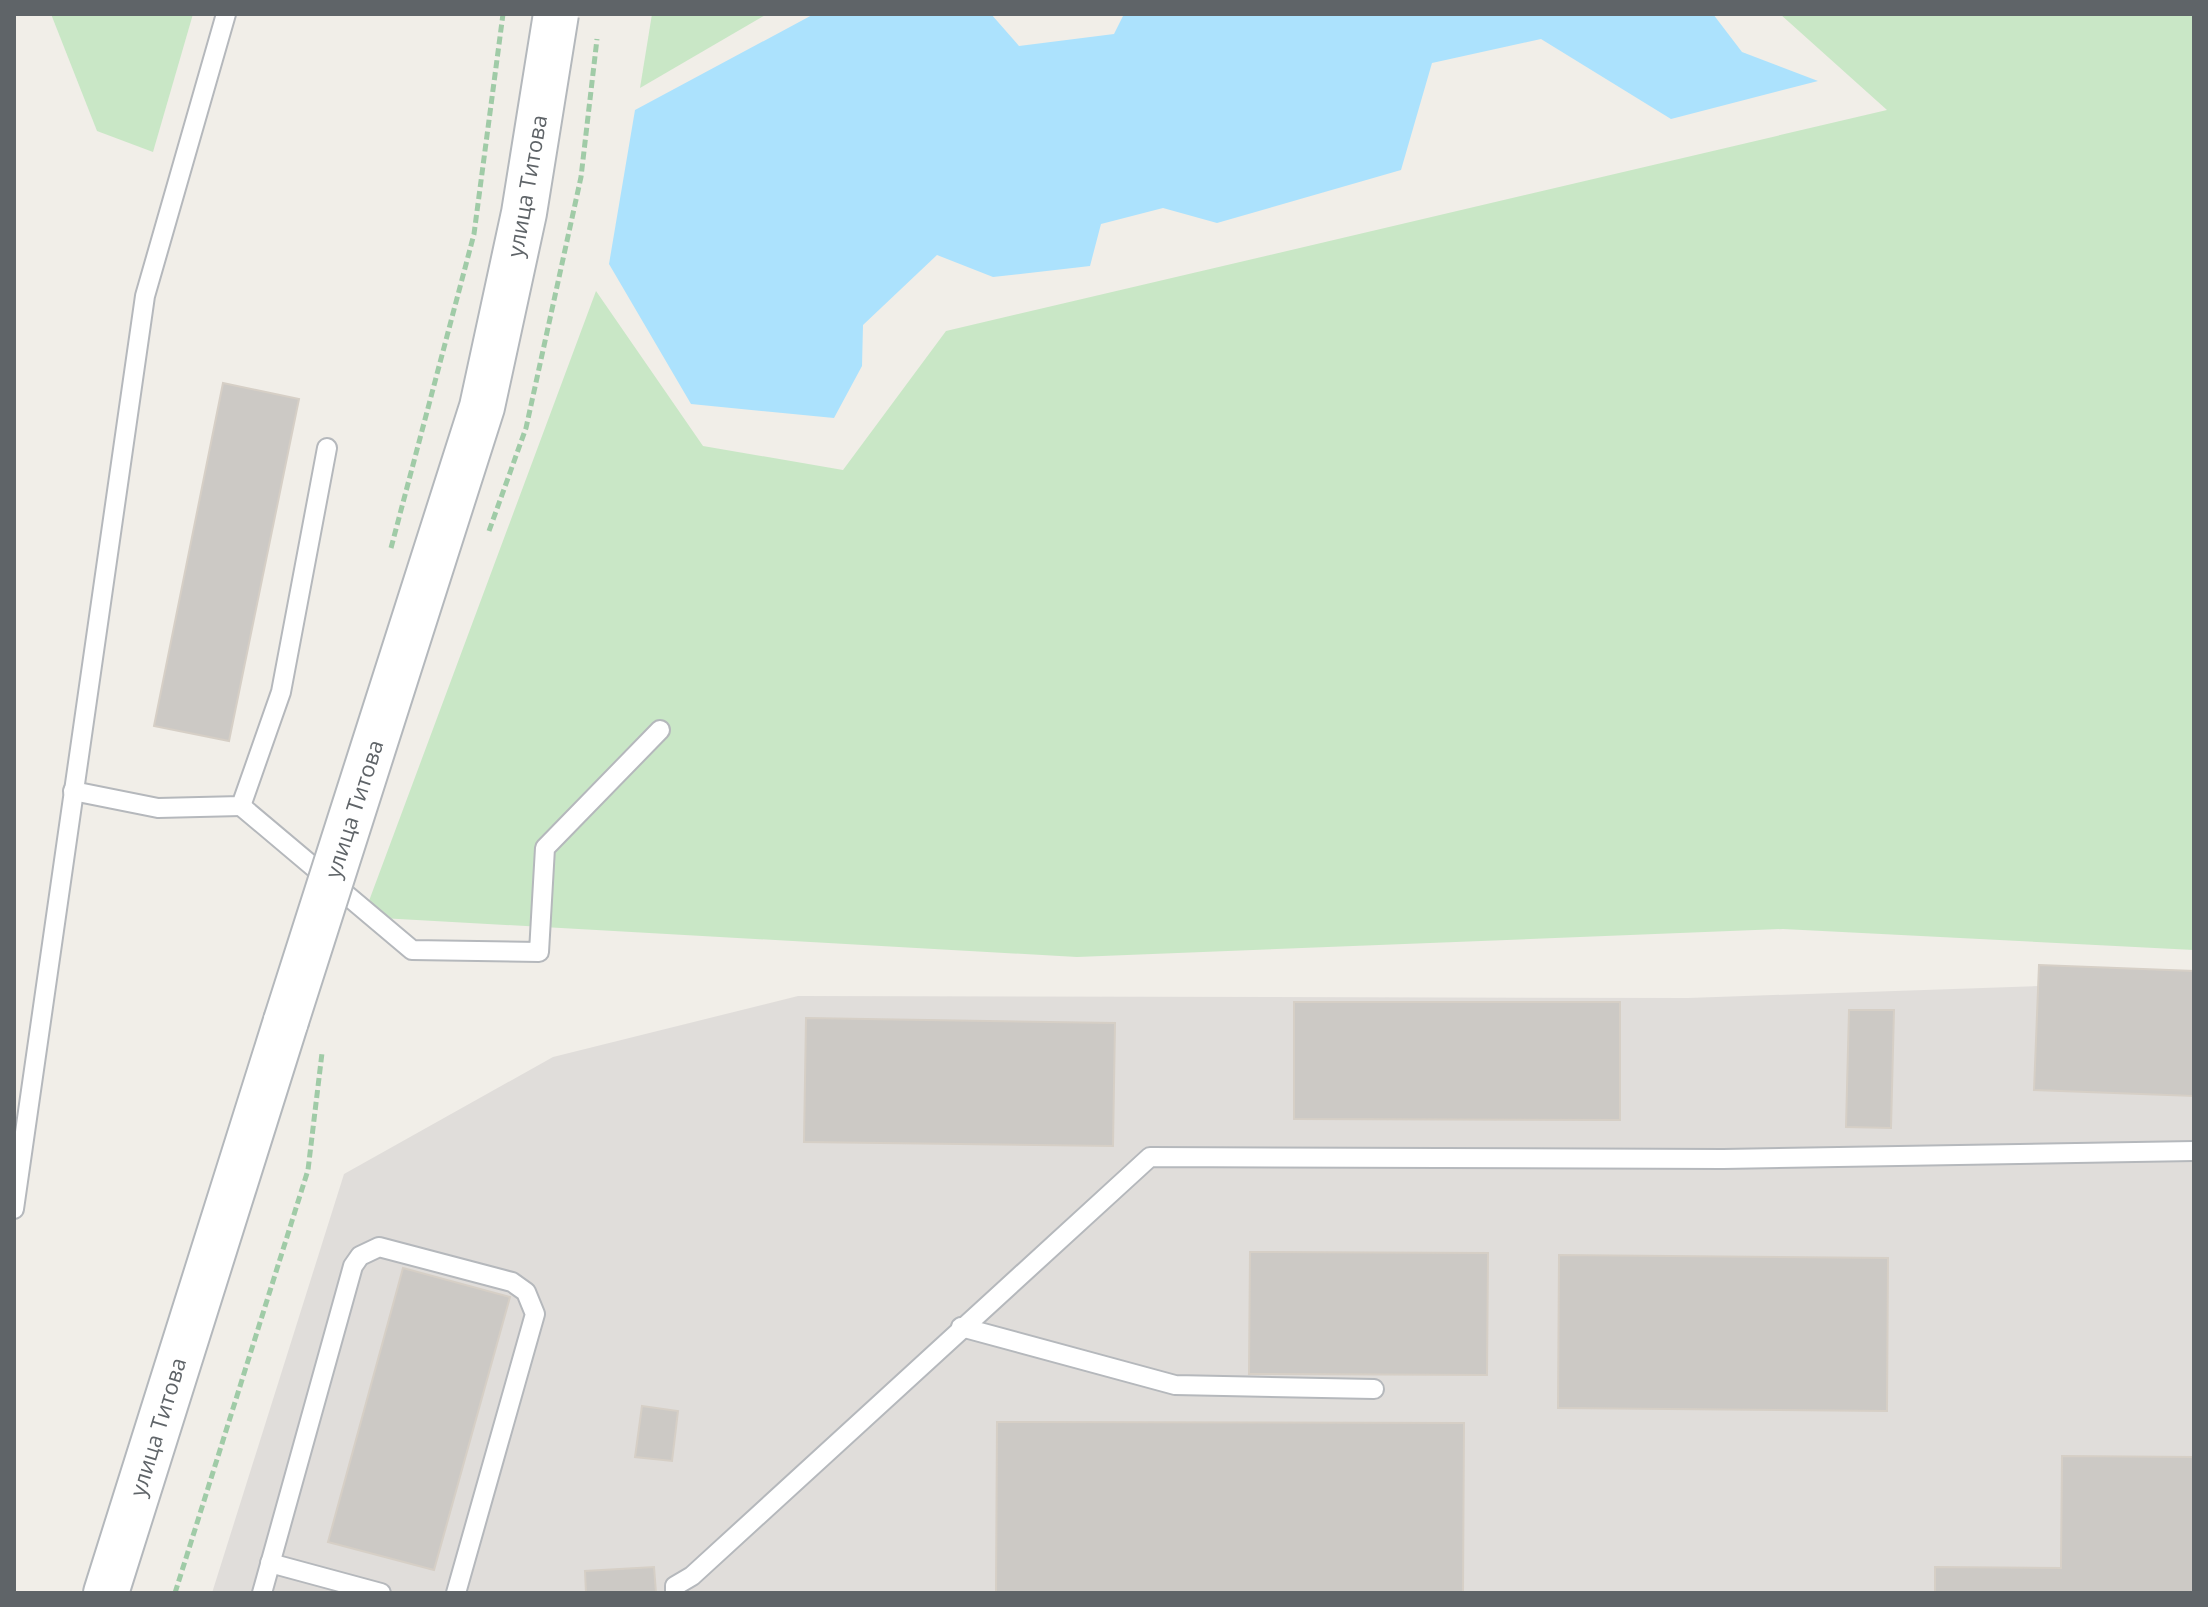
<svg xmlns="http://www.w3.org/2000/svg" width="2208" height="1607" viewBox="0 0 2208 1607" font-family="'Open Sans',sans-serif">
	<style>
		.industrial { fill: #e0ddda }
		.green { fill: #c9e7c6 }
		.water { fill: #ace2fd }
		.building { fill: #ccc9c5; stroke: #d6cfc6; stroke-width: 2 }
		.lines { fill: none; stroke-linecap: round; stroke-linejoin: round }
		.service-casing { stroke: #b5b8bc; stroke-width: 22 }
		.secondary-casing { stroke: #b4b8bc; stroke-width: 48 }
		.path { stroke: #a0cba7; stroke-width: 5; stroke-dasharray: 8 4; stroke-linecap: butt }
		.service { stroke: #fff; stroke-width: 18 }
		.secondary { stroke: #fff; stroke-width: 44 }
		.secondary-bridge-casing { stroke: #b4b8bc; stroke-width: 48; stroke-linecap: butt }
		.path-bridge { stroke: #a0cba7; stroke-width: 5; stroke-dasharray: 8 4; stroke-linecap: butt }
		.secondary-bridge { stroke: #fff; stroke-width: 44 }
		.labels { text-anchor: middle; stroke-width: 8; stroke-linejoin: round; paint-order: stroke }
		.street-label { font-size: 22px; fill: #5f6468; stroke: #fff }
	</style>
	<rect width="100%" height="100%" fill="#f1eee8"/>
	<path class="industrial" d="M2039,965L2194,971V1593H212L344,1174L553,1057L798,996L1688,998L2038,986Z"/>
	<g class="green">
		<path d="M51,14H193L153,152L97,131Z"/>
		<path d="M652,14H767L640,88Z"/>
		<path d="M1780,14H2194V950L1783,929L1077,957L363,917L596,291L703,446L843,470L946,331L1887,110Z"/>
	</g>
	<path class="water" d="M814,14H991L1019,46L1114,34L1124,14H1713L1742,52L1818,81L1671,119L1541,39L1432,63L1401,170L1217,223L1163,208L1101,224L1090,266L993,277L937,255L863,325L862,366L834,418L691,404L609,264L635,110Z"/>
	<g class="building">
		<path d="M223,383L299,399L229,741L154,726Z"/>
		<path d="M2039,965L2194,971V1096L2034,1090Z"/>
		<path d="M1294,1002H1620V1120L1294,1119Z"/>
		<path d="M1849,1010H1894L1891,1128L1846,1127Z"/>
		<path d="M806,1018L1115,1023L1113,1146L804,1142Z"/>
		<path d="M1250,1252L1488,1253L1487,1375L1249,1374Z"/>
		<path d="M1559,1255L1888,1258L1887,1411L1558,1408Z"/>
		<path d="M403,1268L510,1297L434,1570L328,1542Z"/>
		<path d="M642,1406L678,1411L672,1461L635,1457Z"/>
		<path d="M997,1422L1464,1423L1463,1593H996Z"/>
		<path d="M2062,1456L2194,1457V1593H1935V1567L2061,1568Z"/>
		<path d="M654,1567L656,1593H586L585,1571Z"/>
	</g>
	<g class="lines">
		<g class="service-casing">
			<g id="service">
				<path d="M73,791L158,808L241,806L281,692L327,448"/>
				<path d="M241,806L412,950L539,952L545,848L660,730"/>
				<path d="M14,1209L145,296L226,14"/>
				<path d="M961,1327L1175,1385L1374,1389"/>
				<path d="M270,1563L381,1593"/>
				<path d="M262,1593L353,1266L360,1256L379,1247L512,1282L526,1292L535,1314L456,1593"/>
				<path d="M675,1593V1586L692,1576L1150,1157L1723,1159L2194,1151"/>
			</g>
		</g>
		<g class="secondary-casing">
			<path id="secondary" d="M106,1593L286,1021"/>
		</g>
		<path class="path" d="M175,1593L308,1170L322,1053"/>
		<use href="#service" class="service"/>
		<use href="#secondary" class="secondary"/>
		<g class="secondary-bridge-casing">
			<path id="secondary-bridge" d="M286,1021L482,407L524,213L556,14"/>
		</g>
		<g class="path-bridge">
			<path d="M489,531L526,428L581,177L597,39"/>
			<path d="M391,548L474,234L503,14"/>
		</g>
		<use href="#secondary-bridge" class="secondary-bridge"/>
	</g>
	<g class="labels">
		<g class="street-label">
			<text transform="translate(527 186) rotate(-80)" y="8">улица Титова</text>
			<text transform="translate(354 809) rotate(-72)" y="8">улица Титова</text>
			<text transform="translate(158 1427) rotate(-73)" y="8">улица Титова</text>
		</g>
	</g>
	<rect width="2208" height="1607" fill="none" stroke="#5f6468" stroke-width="32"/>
</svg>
